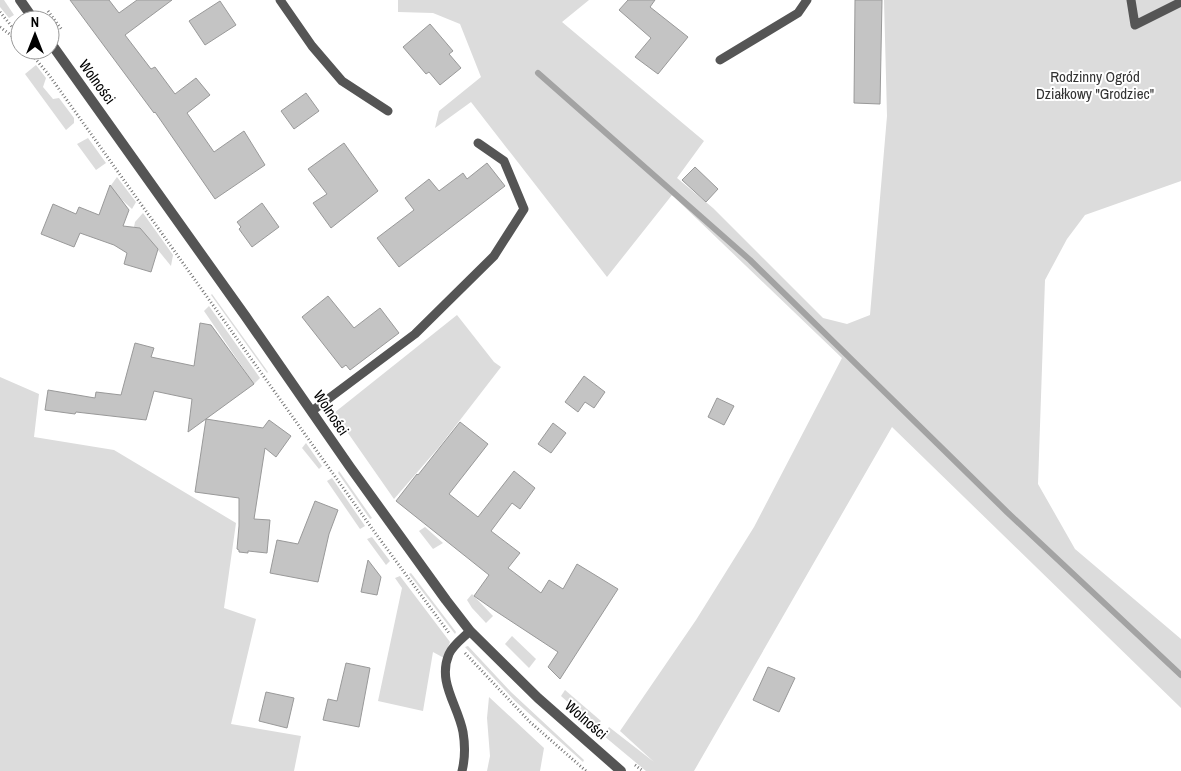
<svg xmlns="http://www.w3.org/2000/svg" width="1181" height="771" viewBox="0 0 1181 771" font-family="'Archivo Narrow',sans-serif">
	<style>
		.green { fill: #dcdcdc }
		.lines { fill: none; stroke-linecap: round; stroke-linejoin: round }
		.stream { stroke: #a3a3a3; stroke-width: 6 }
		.building { fill: #c4c4c4; stroke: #999 }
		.path { stroke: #777; stroke-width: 3; stroke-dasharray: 1 2.5; stroke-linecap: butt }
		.service { stroke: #555; stroke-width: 9 }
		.tertiary { stroke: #555; stroke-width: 10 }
		.labels { text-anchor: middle; stroke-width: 4; stroke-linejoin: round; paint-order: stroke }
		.park-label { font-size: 15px; fill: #333; stroke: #fff }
		.street-label { font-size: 15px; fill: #000; stroke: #fff }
	</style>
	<rect width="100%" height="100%" fill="#fff"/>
	<g class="green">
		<path d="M0,0H4L14,15L9,18L0,7Z"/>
		<path d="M398,0H589L562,22L704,141L677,178L713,208L823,318L847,324L870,315L887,116L884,0H1181V181L1085,215L1067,239L1045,280L1038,484L1075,549L1181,639V708L892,427L694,771H646L604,736L609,727L654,762L620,731L696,620L754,527L842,358L672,195L607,277L471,102L435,128L439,111L481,77L460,24L433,13L398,12Z"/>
		<path d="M36,65L46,78L43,87L53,99L59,98L74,118V123L66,130L25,74Z"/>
		<path d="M88,138L106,163L96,170L77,144Z"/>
		<path d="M117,177L136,202L132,209L109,188Z"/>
		<path d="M143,213L173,255L171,266L140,228L134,227L135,222Z"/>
		<path d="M212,294L268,372L267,373L211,295Z"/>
		<path d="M209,306L260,378L254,384L204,311Z"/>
		<path d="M457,315L494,362L501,367L440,446L394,499L334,413Z"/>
		<path d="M0,377L39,394L34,437L114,450L236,523L224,608L256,619L231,724L301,736L294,771H0Z"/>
		<path d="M306,443L322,466L319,469L302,448Z"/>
		<path d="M339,471L372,518L370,519L338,473Z"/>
		<path d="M332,478L365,526L360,529L327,481Z"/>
		<path d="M425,527L443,543L433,549L419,531Z"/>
		<path d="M372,537L390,561L386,565L367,539Z"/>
		<path d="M411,573L456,632L455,634L409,574Z"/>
		<path d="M400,576L450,642L444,658L433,652L423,711L378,701L402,588L395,578Z"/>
		<path d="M472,594L493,616L486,623L472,608L467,600Z"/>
		<path d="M512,636L536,659L529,668L505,644Z"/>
		<path d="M468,646L511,692L584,760L583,762L515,701L465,647Z"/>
		<path d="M565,690L601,721L596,727L561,696Z"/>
		<path d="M489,697L544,748L540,771H487L490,756L487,718Z"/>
	</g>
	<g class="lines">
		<path class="stream" d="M538,73L750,260L1007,512L1181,675"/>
	</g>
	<g class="building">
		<path d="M70,0H109L119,13L137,0H172L125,35L151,69L155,67L175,94L196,78L210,95L187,113L214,152L244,131L265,165L215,199L155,112L154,113Z"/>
		<path d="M628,0H655L650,7L688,37L658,74L635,57L651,38L619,10Z"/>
		<path d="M855,0H882L880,104L854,103Z"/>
		<path d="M220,1L236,25L205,45L189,21Z"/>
		<path d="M430,24L453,51L449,54L461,68L440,85L429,72L426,74L403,47Z"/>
		<path d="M306,93L319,111L294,129L281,111Z"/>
		<path d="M344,143L378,191L331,228L313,203L327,194L308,169Z"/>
		<path d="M487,163L505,186L399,267L377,238L414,210L405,198L429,179L439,191L463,173L467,179Z"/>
		<path d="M695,167L718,189L706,202L682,180Z"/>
		<path d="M110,185L129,210L123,226L140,228L158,249L151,272L124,264L127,253L114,245L80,233L74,247L41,234L53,204L76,214L79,207L99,215Z"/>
		<path d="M262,203L279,227L252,247L239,229L241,227L237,222Z"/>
		<path d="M328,296L354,328L380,308L399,333L350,370L346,365L342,368L302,317Z"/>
		<path d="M200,323L211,325L254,384L188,432L192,399L154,391L146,420L76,412L75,414L45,410L48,390L95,398L96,392L121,395L135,343L154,348L151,357L194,366Z"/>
		<path d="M584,376L605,392L594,408L585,402L578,412L565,402Z"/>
		<path d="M717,398L734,406L724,425L708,417Z"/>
		<path d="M206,419L263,428L269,420L291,436L276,457L265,448L254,519L270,520L267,553L248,551V553L239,552V550L237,549L239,526V498L195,492Z"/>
		<path d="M460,422L488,444L449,494L478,517L514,471L535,488L520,509L512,503L491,531L520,553L508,568L541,593L549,580L563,589L577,564L618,589L560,679L548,667L558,652L494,610L474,596L489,575L396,501L417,474L418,475Z"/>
		<path d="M553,423L566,433L551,453L538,444Z"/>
		<path d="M315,501L338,510L329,534L318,582L270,573L277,540L298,544Z"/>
		<path d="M368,560L381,577L377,595L361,592Z"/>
		<path d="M346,663L370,668L359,727L323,720L328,699L337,701Z"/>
		<path d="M768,667L795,678L779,712L753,700Z"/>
		<path d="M266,692L294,698L287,728L259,721Z"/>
	</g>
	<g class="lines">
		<g class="path">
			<path d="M48,11L62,30"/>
			<path d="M0,12L13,28"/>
			<path d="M0,27L20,42"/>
			<path d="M28,50L49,75L376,534L449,633"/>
			<path d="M465,653L530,722L586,771"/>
			<path d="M635,765L643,771"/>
		</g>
		<g class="service">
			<path d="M280,0L312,46L342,81L388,111"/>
			<path d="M1131,0L1135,25L1181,2"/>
			<path d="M720,60L798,13L807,0"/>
			<path d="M312,411L415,334L494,256L524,209L504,161L478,143"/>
			<path d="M462,771C465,759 465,744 463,732C458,705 437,682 449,654C453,645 463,638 470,631"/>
		</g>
		<g class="tertiary">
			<path d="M20,0L34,20"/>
			<path d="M50,42L246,317L350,467L446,600L470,631L538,698L621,771"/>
		</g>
	</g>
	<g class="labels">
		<g class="park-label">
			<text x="1095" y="82">Rodzinny Ogród<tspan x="1095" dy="17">Działkowy "Grodziec"</tspan></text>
		</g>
		<g class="street-label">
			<text transform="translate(97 82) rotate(54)" y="5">Wolności</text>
			<text transform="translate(331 413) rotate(56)" y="5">Wolności</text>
			<text transform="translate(586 720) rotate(41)" y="5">Wolności</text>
		</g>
	</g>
	<g transform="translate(35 35)"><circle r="24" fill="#ffffff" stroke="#999999"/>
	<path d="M0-4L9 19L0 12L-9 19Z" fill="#000000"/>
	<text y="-8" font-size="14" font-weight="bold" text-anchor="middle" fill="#000000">N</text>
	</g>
</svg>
